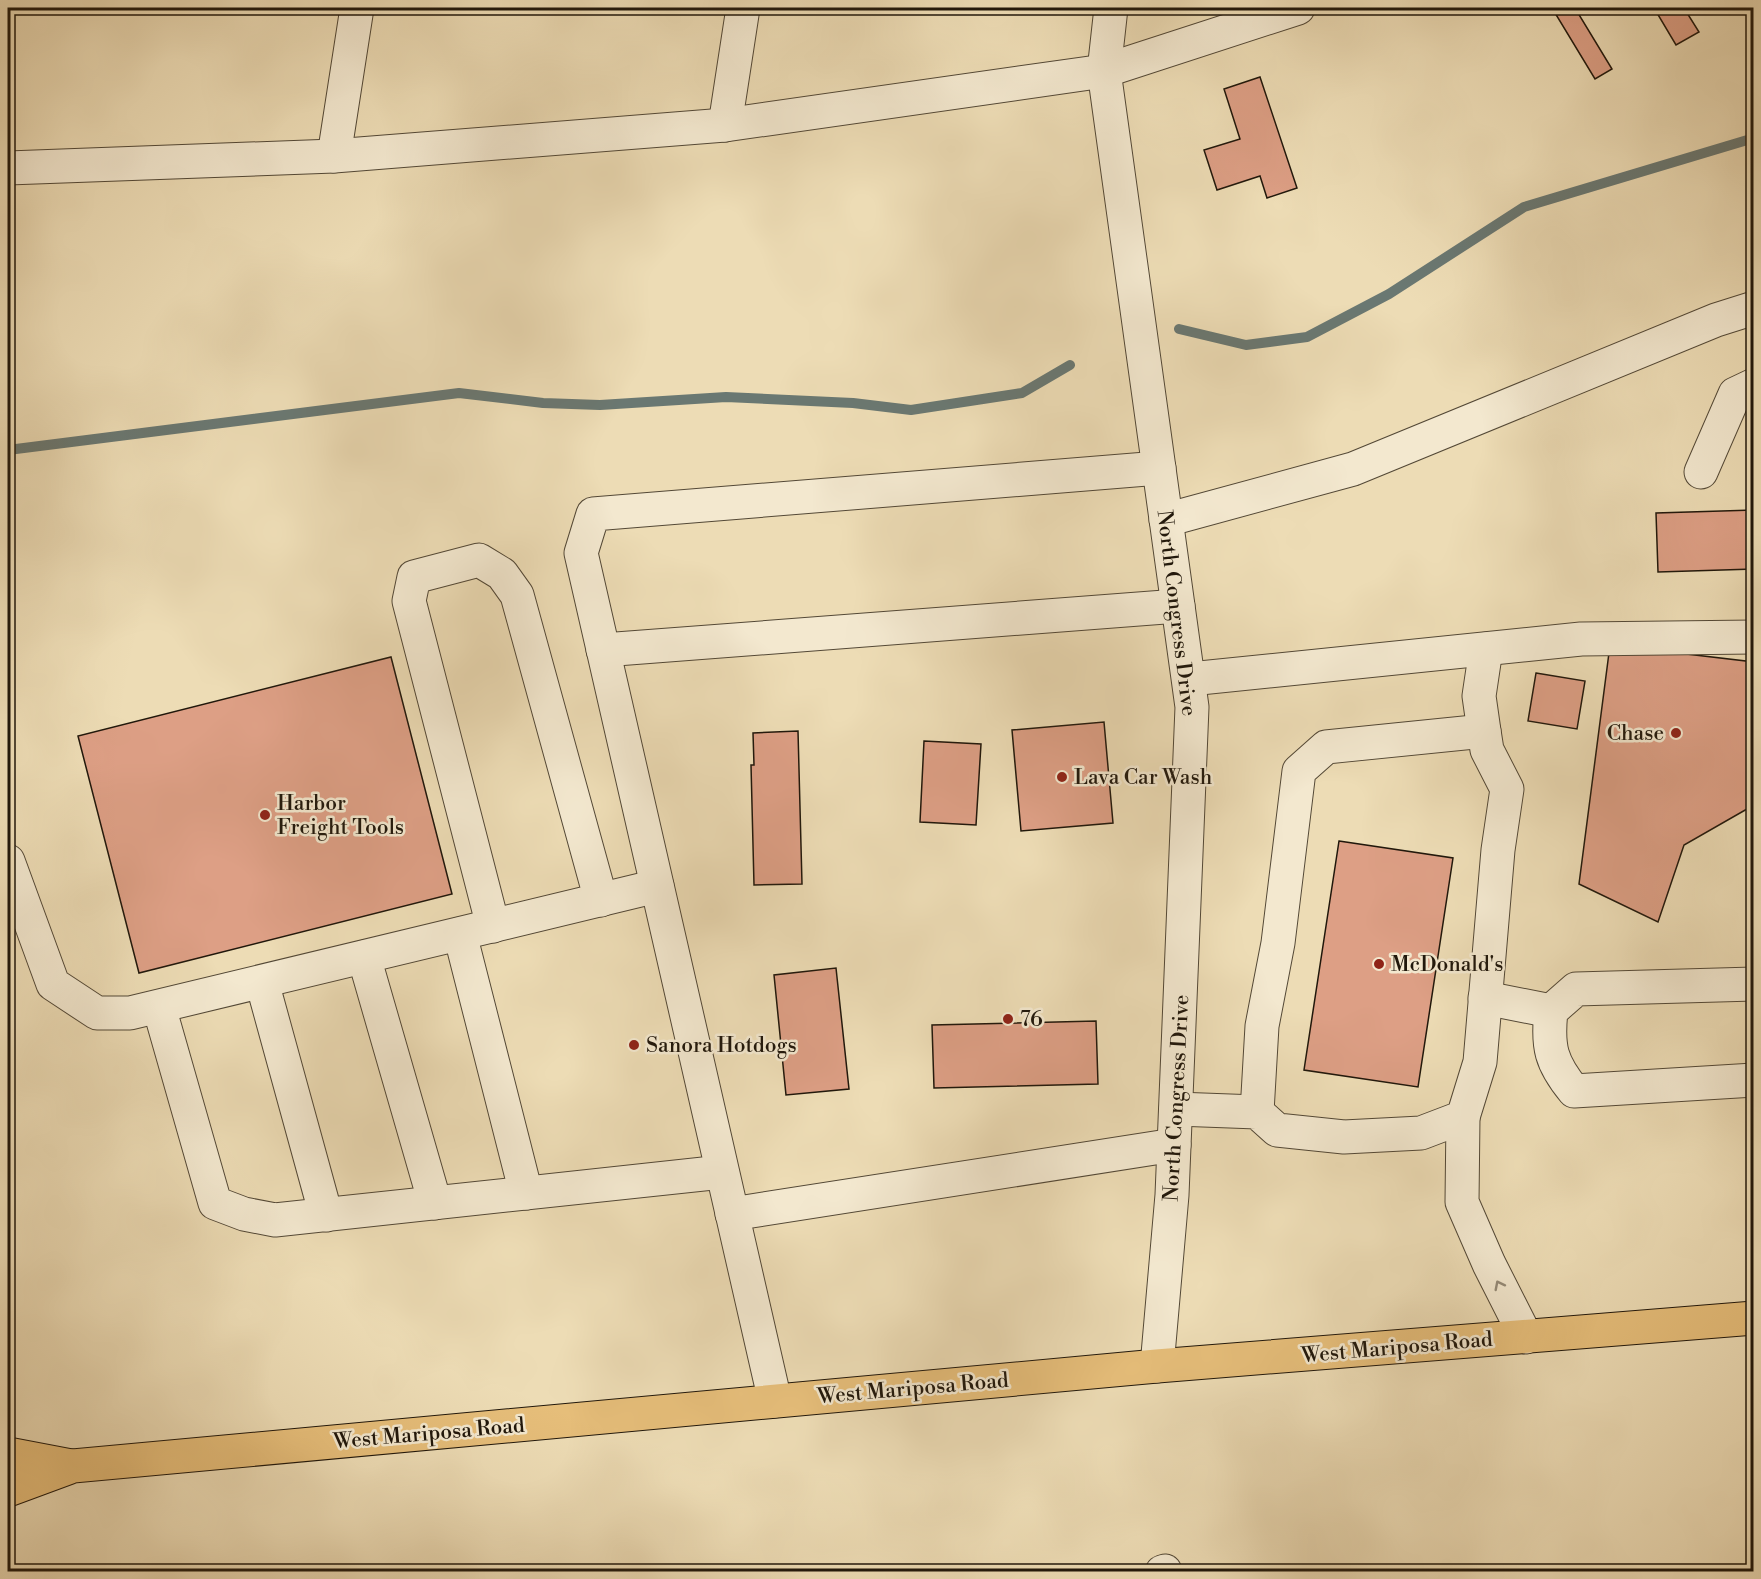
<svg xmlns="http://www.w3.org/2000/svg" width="1761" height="1579" viewBox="0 0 1761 1579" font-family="'Libre Bodoni',serif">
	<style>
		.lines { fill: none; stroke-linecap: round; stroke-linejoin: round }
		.stream { stroke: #6a7872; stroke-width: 10 }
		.building { fill: #dd9f85; stroke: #20170b; stroke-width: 1.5 }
		.minor-casing { stroke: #534836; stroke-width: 35 }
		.major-casing { stroke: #20170b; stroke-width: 35 }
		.minor { stroke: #f3e8cf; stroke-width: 33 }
		.major { stroke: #e6be7a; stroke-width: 33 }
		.oneway { stroke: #948a77 }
		.poi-dot { fill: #8f2418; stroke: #f3e8cf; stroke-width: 2 }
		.labels { text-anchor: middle; stroke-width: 5; stroke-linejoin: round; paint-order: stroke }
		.street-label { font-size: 21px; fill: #20170b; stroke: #f3e8cf }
		.poi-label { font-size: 21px; fill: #20170b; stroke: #f3e8cf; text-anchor: start }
	</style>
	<rect width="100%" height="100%" fill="#eddcb5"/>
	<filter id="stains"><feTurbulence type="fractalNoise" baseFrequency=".00333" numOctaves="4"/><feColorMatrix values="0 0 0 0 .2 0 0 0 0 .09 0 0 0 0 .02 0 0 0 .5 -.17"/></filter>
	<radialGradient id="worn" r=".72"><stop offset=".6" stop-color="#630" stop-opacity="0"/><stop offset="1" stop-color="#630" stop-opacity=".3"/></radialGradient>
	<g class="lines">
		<g class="stream">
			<path d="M1179,329L1246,345L1307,337L1389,294L1524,207L1754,138"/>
			<path d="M8,450L459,393L543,403L600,405L726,397L853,403L911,410L1022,393L1070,365"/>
		</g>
	</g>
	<g class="building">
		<path d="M1552,8H1575L1612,69L1595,79Z"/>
		<path d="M1654,8H1684L1699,32L1676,45Z"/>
		<path d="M1260,77L1297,188L1267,198L1260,176L1217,190L1204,150L1240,139L1224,89Z"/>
		<path d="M1754,510V569L1658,572L1656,513Z"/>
		<path d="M1610,645L1754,662V805L1684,845L1658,922L1579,884Z"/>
		<path d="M391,657L452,894L139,973L78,736Z"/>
		<path d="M1536,673L1585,681L1577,729L1528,721Z"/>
		<path d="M1104,722L1113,823L1021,831L1012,730Z"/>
		<path d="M798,731L802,884L754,885L751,765H754L753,733Z"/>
		<path d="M924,741L981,744L976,825L920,822Z"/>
		<path d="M1339,841L1453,858L1418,1087L1304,1070Z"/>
		<path d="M836,968L849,1089L786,1095L774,975Z"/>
		<path d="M1096,1021L1098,1084L934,1088L932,1025Z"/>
	</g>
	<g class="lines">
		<g class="minor-casing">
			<g id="minor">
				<path d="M1111,8L1104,71L1192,707L1172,1195L1157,1366"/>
				<path d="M725,125L743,8"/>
				<path d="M334,156L357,8"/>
				<path d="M8,168L334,156L725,125L1104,71L1298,8"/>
				<path d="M1701,472L1735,394L1754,385"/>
				<path d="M1166,520L1353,469L1716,320L1754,308"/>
				<path d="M603,650L1178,606"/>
				<path d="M1190,679L1581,639L1754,637"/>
				<path d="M8,861L53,984L97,1013H130L657,886"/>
				<path d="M493,926L409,601L414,577L479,560L502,574L517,595L601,900"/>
				<path d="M460,934L526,1193"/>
				<path d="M364,957L435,1203"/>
				<path d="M262,982L326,1215"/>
				<path d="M1754,984L1576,989L1551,1011C1547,1047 1551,1063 1574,1091L1754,1080"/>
				<path d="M1485,998L1551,1011"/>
				<path d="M159,1007L215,1203L244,1214L275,1220L722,1172"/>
				<path d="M1176,1109L1257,1112L1277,1130L1344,1137L1421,1133L1463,1117L1480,1062L1498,850L1507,789L1487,750L1484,731L1479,696L1486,649"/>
				<path d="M1257,1112L1262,1026L1278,943L1299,771L1326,747L1484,731"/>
				<path d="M1463,1117L1462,1202L1489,1264L1526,1337"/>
				<path d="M732,1214L1174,1145"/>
				<path d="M775,1401L581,553L593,514L1159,468"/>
				<path d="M1162,1572L1165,1571"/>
			</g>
		</g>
		<g class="major-casing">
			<g id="major">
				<path d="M8,1454L71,1466"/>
				<path d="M8,1490L73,1466L1157,1366L1754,1318"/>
			</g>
		</g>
		<use href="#minor" class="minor"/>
		<use href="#major" class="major"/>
	</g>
	<defs><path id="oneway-chevron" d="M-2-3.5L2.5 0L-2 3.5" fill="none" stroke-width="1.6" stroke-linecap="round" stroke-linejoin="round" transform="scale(1.5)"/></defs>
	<use class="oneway" href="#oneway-chevron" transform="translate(1499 1285) rotate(-117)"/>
	<g class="poi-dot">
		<circle cx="1676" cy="733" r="6"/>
		<circle cx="1062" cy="777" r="6"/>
		<circle cx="265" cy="815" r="6"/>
		<circle cx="1379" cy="964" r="6"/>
		<circle cx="1008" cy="1019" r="6"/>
		<circle cx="634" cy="1045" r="6"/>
	</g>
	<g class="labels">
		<g class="street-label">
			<text transform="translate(1177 613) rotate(83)" y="7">North Congress Drive</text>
			<text transform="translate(1176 1098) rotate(-87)" y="7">North Congress Drive</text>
			<text transform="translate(1397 1347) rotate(-5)" y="7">West Mariposa Road</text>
			<text transform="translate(913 1388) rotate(-5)" y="7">West Mariposa Road</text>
			<text transform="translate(429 1433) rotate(-5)" y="7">West Mariposa Road</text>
		</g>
		<g class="poi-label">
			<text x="1664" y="740" text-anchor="end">Chase</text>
			<text x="1074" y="784">Lava Car Wash</text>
			<text x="277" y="810">Harbor<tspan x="277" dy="24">Freight Tools</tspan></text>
			<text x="1391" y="971">McDonald's</text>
			<text x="1020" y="1026">76</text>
			<text x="646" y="1052">Sanora Hotdogs</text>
		</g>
	</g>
	<rect width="1761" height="1579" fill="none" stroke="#eddcb5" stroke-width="30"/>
	<rect x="9" y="9" width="1743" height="1561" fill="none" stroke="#20170b" stroke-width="3"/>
	<rect x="15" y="15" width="1731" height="1549" fill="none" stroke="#20170b" stroke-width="1.5"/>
	<rect width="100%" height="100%" filter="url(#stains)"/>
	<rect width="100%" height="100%" fill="url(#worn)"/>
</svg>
